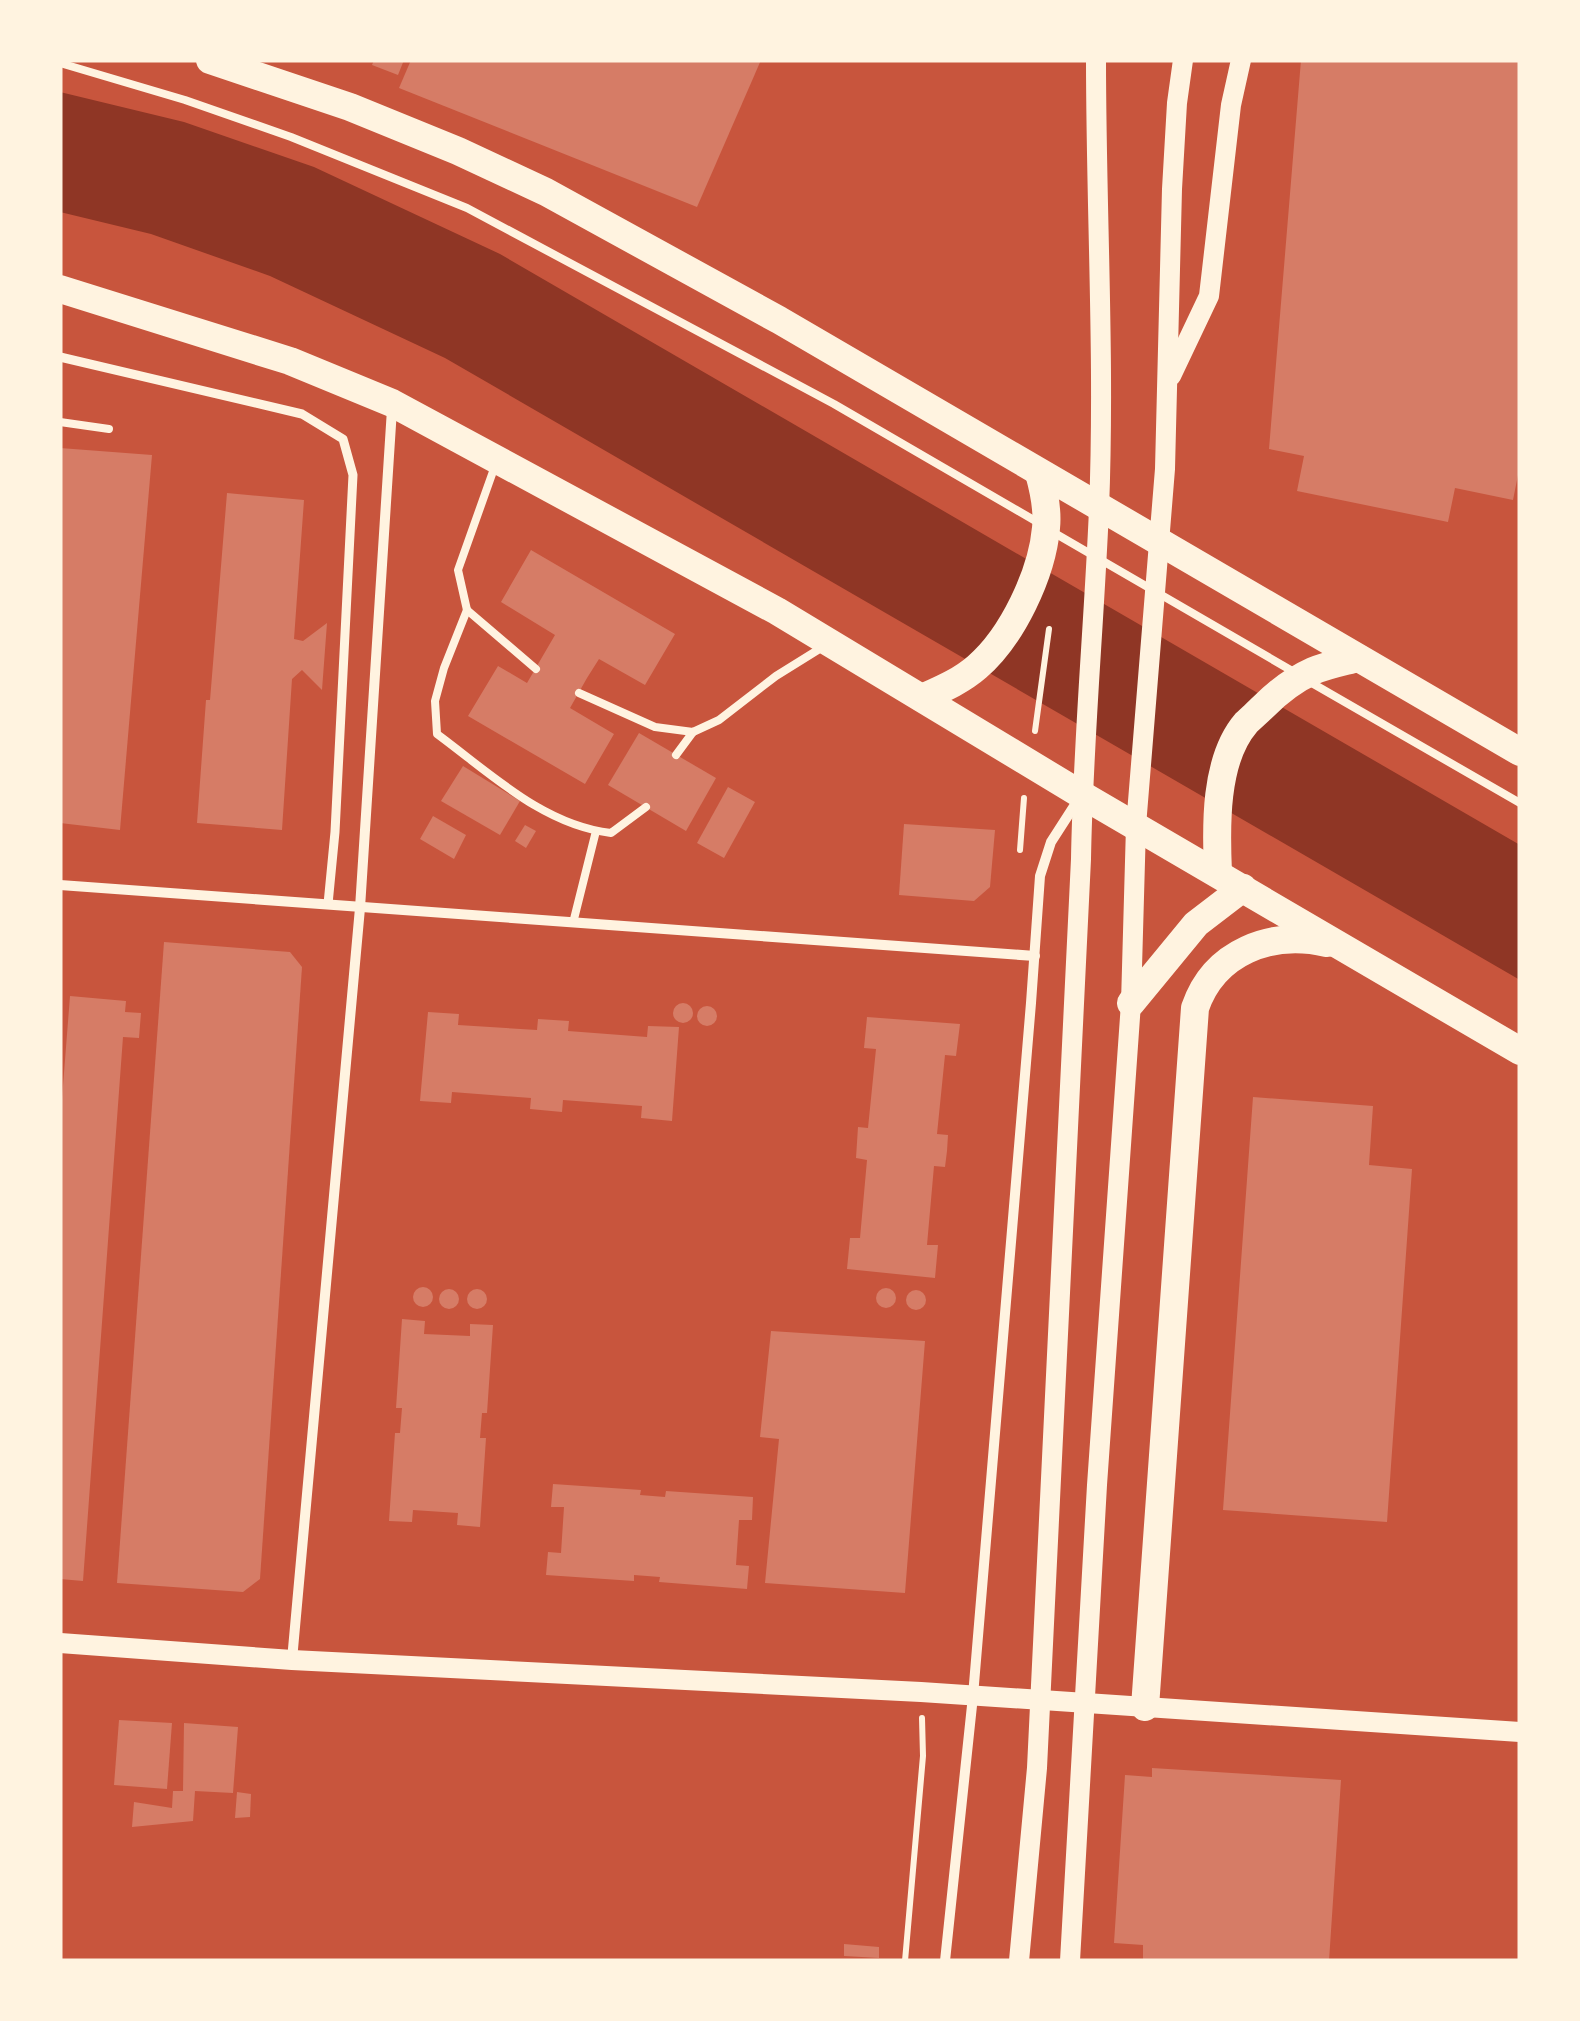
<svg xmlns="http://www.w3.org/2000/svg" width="1580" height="2021" viewBox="0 0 1580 2021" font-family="'DM Sans',sans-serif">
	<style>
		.water { fill: #8f3625 }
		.building { fill: #d67c66 }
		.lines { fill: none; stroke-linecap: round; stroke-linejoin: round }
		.path { stroke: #fff3e0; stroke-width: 6 }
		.service { stroke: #fff3e0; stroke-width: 8 }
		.pedestrian { stroke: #fff3e0; stroke-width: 9 }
		.minor { stroke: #fff3e0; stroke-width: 10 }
		.secondary { stroke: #fff3e0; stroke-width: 20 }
		.trunk { stroke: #fff3e0; stroke-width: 28 }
	</style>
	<rect width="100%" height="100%" fill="#c8553d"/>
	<path class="water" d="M60,92L184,122L314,167L500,254L1520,845V980L445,358L270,276L151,234L60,212Z"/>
	<g class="building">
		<path d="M374,60H404L398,75L372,65Z"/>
		<path d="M411,60H761L697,207L399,88Z"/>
		<path d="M1301,60H1520V465L1513,500L1455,488L1448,522L1297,491L1304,456L1269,449Z"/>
		<path d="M60,448L152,455L120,830L60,823Z"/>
		<path d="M227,493L304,500L294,639L303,641L327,623L322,690L302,670L292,679L282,830L197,823L206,700H210Z"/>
		<path d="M531,550L675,634L645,685L599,659L587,678L570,708L614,734L585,784L468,716L498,666L527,683L555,635L501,602Z"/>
		<path d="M639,733L716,778L686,831L608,785Z"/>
		<path d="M463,766L520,801L500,835L441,801Z"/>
		<path d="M728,787L755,802L724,858L697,843Z"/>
		<path d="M433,816L466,835L454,859L420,839Z"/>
		<path d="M904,824L995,830L990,887L974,901L899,895Z"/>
		<path d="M525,825L536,831L526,848L515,841Z"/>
		<path d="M164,942L290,952L302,967L260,1579L243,1592L117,1583Z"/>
		<path d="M70,996L126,1001L125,1012L141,1013L139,1038L123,1037L83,1581L60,1579V1124Z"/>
		<circle cx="683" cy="1013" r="10"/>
		<circle cx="707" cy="1016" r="10"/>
		<path d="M428,1012L459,1014L458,1025L537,1030L538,1019L569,1021L568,1031L647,1037L648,1026L679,1027L672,1121L641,1118L642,1106L563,1100L562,1112L530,1109L531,1098L452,1092L451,1103L420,1101Z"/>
		<path d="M867,1017L960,1024L956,1056L945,1055L937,1134L948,1135L947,1151L945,1167L934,1166L927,1245H938L935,1278L847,1269L850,1238H860L867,1160L856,1158L858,1127L868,1128L876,1049L864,1048Z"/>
		<path d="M1253,1097L1373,1106L1369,1165L1412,1169L1387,1522L1223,1510Z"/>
		<circle cx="423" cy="1297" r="10"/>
		<circle cx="886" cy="1298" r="10"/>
		<circle cx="449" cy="1299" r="10"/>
		<circle cx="477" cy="1299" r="10"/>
		<circle cx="916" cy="1300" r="10"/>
		<path d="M402,1319L425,1321L424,1334L470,1336V1324L493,1325L487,1413H482L480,1438H486L480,1527L457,1525L458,1513L413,1510L412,1522L389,1521L395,1433H400L402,1408H396Z"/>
		<path d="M771,1331L925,1341L905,1593L765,1583L779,1439L760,1437Z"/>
		<path d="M553,1484L641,1490L640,1495L665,1497L666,1491L753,1497L752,1520H739L736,1565L749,1566L747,1589L659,1582L660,1577L634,1575V1581L546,1575L548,1552L561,1553L564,1507H551Z"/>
		<path d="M119,1720L172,1723L167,1789L114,1785Z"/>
		<path d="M184,1723L238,1727L233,1793L195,1791L193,1821L132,1827L134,1802L172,1808L173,1791H183Z"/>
		<path d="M1152,1768L1341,1780L1329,1961H1143V1945L1114,1943L1125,1775L1152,1777Z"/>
		<path d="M237,1792L251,1794L250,1817L235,1818Z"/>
		<path d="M844,1944L879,1947V1958L844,1956Z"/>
	</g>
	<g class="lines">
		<g class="path">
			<path d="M1035,731L1049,629"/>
			<path d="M1020,850L1024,798"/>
			<path d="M905,1961L923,1756L922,1718"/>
		</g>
		<g class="service">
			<path d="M60,63L185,100L291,137L467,208L834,404L1039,523"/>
			<path d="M60,422L109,429"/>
			<path d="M496,463L458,570L467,610L536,669"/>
			<path d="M1051,531L1294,672"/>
			<path d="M467,610L444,668L435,701L437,734C490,773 543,825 611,833L646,807"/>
			<path d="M1310,682L1520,803"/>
			<path d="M579,693L655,727L693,732L719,720L776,676L821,648"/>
			<path d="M676,755L693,732"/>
			<path d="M573,923L596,831"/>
		</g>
		<path class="pedestrian" d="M60,357L302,414L343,439L353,475L335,832L328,904"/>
		<g class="minor">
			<path d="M60,885L1035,956"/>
			<path d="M292,1660L360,908L392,409"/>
			<path d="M945,1961L973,1696L1031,1003L1040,876L1051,842L1078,800"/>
		</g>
		<g class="secondary">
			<path d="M1171,376L1209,296L1231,105L1241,60"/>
			<path d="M60,1643L292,1660L921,1692L1520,1732"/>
			<path d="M1019,1961L1037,1768L1081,859C1083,742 1094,626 1099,509C1105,360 1096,210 1096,60"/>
			<path d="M1070,1961L1097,1485L1131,1003L1136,826L1165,469L1172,189L1177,103L1183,60"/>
		</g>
		<g class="trunk">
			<path d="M210,60L350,107L458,151L546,192L779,320L1520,752"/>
			<path d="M60,289L290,361L392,403L777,611L1082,795L1520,1051"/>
			<path d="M922,698C942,689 961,681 977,667C1012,637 1042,574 1046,528C1048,510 1044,491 1039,473"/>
			<path d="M1218,873C1216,828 1214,760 1246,723C1251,718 1257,713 1263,707C1277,693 1295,679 1313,671C1327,665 1343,662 1358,658"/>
			<path d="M1131,1003L1196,924L1243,888"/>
			<path d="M1145,1707L1195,1008C1214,952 1271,930 1327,943"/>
		</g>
	</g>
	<rect width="1580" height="2021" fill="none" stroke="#fff3e0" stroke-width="125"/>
</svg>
